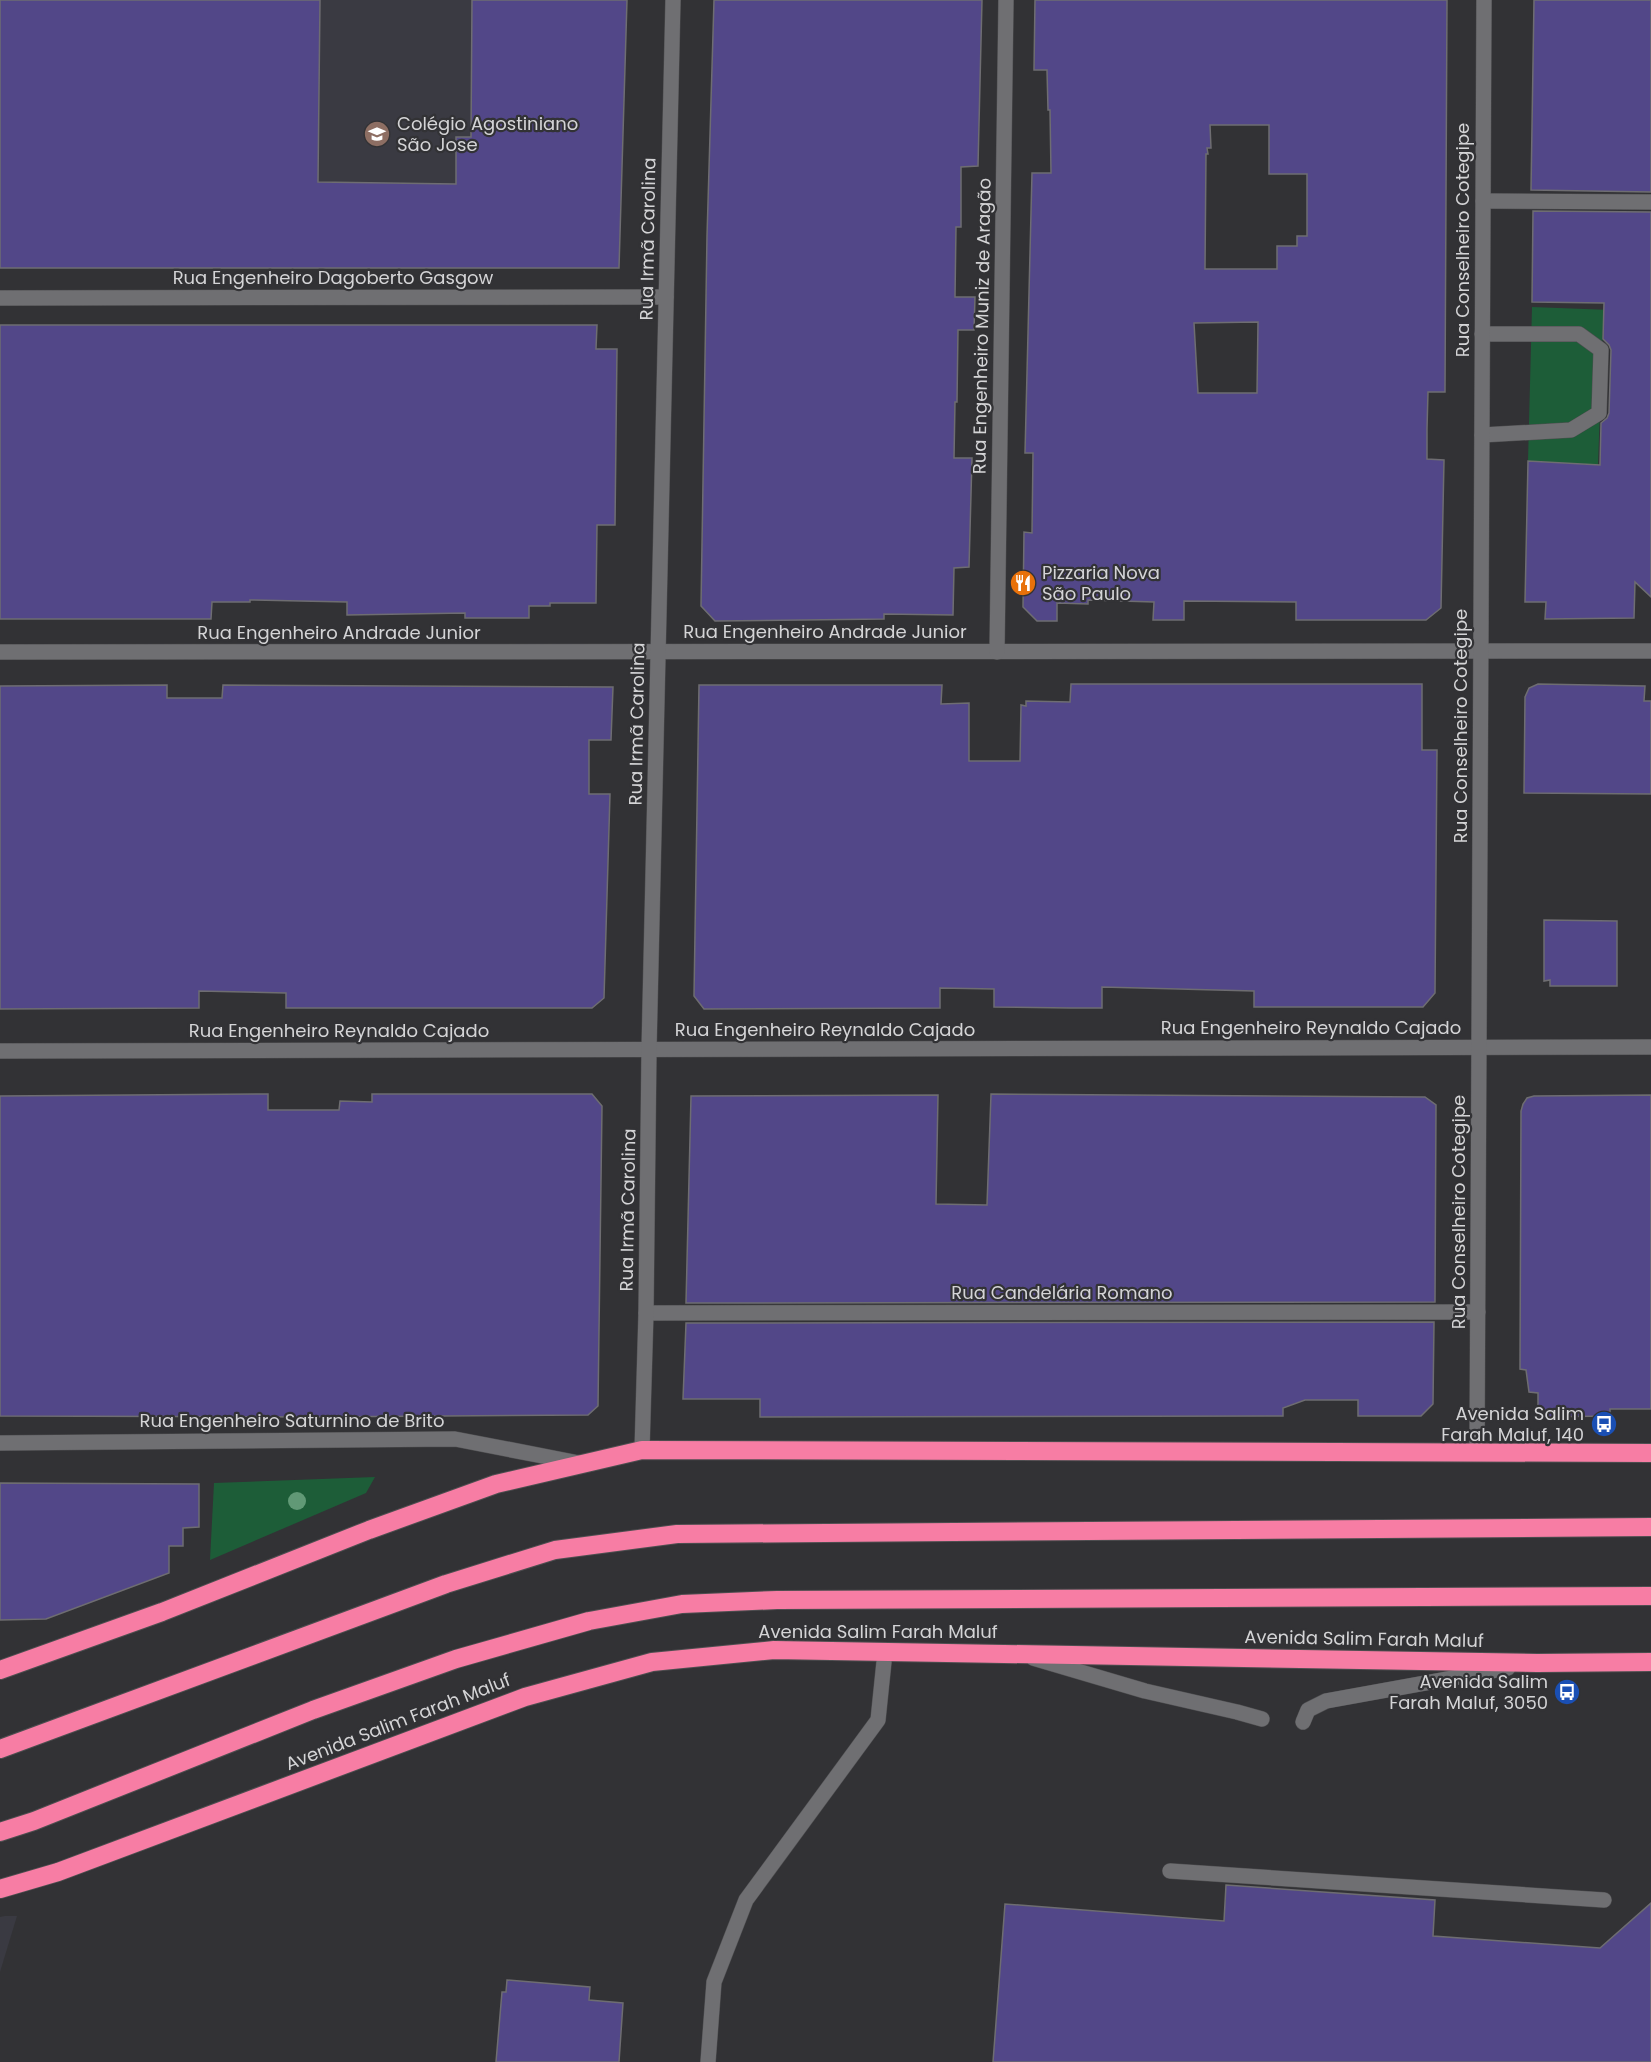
<svg xmlns="http://www.w3.org/2000/svg" width="1651" height="2062" viewBox="0 0 1651 2062" font-family="Poppins,sans-serif">
	<style>
		.built { fill: #3a3a42 }
		.green { fill: #1d5d38 }
		.building { fill: #524788; stroke: #6e6d71; stroke-width: 1.5; fill-rule: evenodd }
		.lines { fill: none; stroke-linecap: round; stroke-linejoin: round }
		.minor-casing { stroke: #4e4e50; stroke-width: 16 }
		.highway-casing { stroke: #4e4e50; stroke-width: 20 }
		.minor { stroke: #6f6f72; stroke-width: 15 }
		.highway { stroke: #f77da4; stroke-width: 18 }
		.tree { fill: #619976 }
		.labels { text-anchor: middle; stroke-width: 4.5; stroke-linejoin: round; paint-order: stroke }
		.poi-label { font-size: 18px; fill: #d4d4d6; stroke: #323235; text-anchor: start }
		.street-label { font-size: 18px; fill: #d4d4d6; stroke: #323235 }
	</style>
	<rect width="100%" height="100%" fill="#323235"/>
	<g class="built">
		<path d="M133,0H627L619,268H130Z"/>
		<path d="M5,1916H17L0,1972V1917Z"/>
	</g>
	<g class="green">
		<path d="M1532,307L1611,310L1603,325L1598,465L1528,461Z"/>
		<path d="M375,1477L366,1493L210,1560L214,1483Z"/>
	</g>
	<g class="building">
		<path d="M0,0H320L318,182L456,184V137H471L472,0H627L619,268H0Z"/>
		<path d="M714,0H982L978,166L961,167V227H956L955,297H975L974,330H958L957,402H955L954,458H972L969,567L954,568L953,615L884,614V619L715,621L701,606L707,236Z"/>
		<path d="M1035,0H1447L1445,392H1428L1427,429V459L1444,460L1441,608L1426,620H1296V602L1184,601V620H1153L1154,602L1088,600V604L1057,603V621H1037L1023,607L1024,532L1032,533L1033,453H1025L1032,173H1051L1050,110H1048L1047,70H1034ZM1210,125H1269V174H1307V236H1297V246H1277V269H1205L1206,154H1208L1207,148H1211ZM1258,322L1257,393H1198L1194,323Z"/>
		<path d="M1534,0H1651V192L1531,190Z"/>
		<path d="M1533,211L1651,212V597L1635,582L1634,618L1545,619L1546,602H1525L1528,461L1600,465L1601,423L1607,418L1609,413L1611,350L1609,345L1603,339L1604,303L1532,302Z"/>
		<path d="M0,325H597L596,349H617L615,525H597L596,603H550V606H529V618H465V613L347,615V602L250,600V602H212L211,619H0Z"/>
		<path d="M1071,684H1422V750H1437L1435,993L1423,1007H1254V991L1102,987V1008H1070L994,1007V989L940,988V1008L704,1009L694,996L699,685H942L941,704L969,703V761H1020L1021,705L1026,706V701L1070,702Z"/>
		<path d="M1538,684L1645,686L1644,701H1651V794L1524,793L1525,697L1529,688Z"/>
		<path d="M167,685V698H222L223,685L613,687L611,740H589V794H610L604,998L592,1008H286V993L199,991V1008L0,1009V686Z"/>
		<path d="M1544,920L1617,921V986H1550V980L1544,981Z"/>
		<path d="M268,1094V1110H339L340,1101L372,1102V1094H592L602,1106L598,1406L588,1415L307,1417L0,1416V1096Z"/>
		<path d="M991,1094L1425,1097L1436,1105L1435,1302L686,1303L691,1096L938,1095L936,1204L987,1205Z"/>
		<path d="M1651,1095V1409H1610V1416L1538,1417V1393L1529,1392L1526,1370L1520,1369L1521,1111L1523,1104L1527,1098L1534,1096Z"/>
		<path d="M1434,1322L1433,1404L1421,1416H1358V1400H1305L1283,1408V1416L760,1417V1399H683L686,1323Z"/>
		<path d="M0,1483L199,1484V1527L183,1528V1546H169V1573L46,1619L0,1620Z"/>
		<path d="M1226,1885L1435,1900L1433,1936L1600,1948L1651,1903V2062H993L1005,1904L1224,1921Z"/>
		<path d="M507,1980L590,1987L589,2000L623,2003L619,2062H496L502,1992H506Z"/>
	</g>
	<g class="lines">
		<g class="minor-casing">
			<g id="minor">
				<path d="M1483,201L1651,202"/>
				<path d="M0,298L666,297"/>
				<path d="M1482,435L1571,430L1599,413L1601,350L1579,334H1482"/>
				<path d="M0,652L1651,651"/>
				<path d="M997,652L1006,0"/>
				<path d="M0,1051L1651,1047"/>
				<path d="M646,1313L1478,1312"/>
				<path d="M0,1443L455,1439L579,1463"/>
				<path d="M642,1450L646,1313L649,1050L673,0"/>
				<path d="M1477,1453L1484,0"/>
				<path d="M1033,1658L1145,1691L1237,1712L1262,1719"/>
				<path d="M1303,1722L1308,1710L1326,1701L1508,1668"/>
				<path d="M1170,1871L1604,1900"/>
				<path d="M708,2062L714,1982L746,1900L878,1720L885,1652"/>
			</g>
		</g>
		<g class="highway-casing">
			<g id="highway">
				<path d="M0,1670L162,1612L369,1530L496,1484L642,1450L1651,1453"/>
				<path d="M0,1749L446,1584L555,1550L677,1534L1651,1527"/>
				<path d="M0,1832L34,1821L313,1710L456,1659L589,1621L682,1604L777,1600L1651,1596"/>
				<path d="M0,1889L58,1872L525,1697L652,1662L774,1650L1537,1663L1651,1662"/>
			</g>
		</g>
		<use href="#minor" class="minor"/>
		<use href="#highway" class="highway"/>
	</g>
	<circle class="tree" cx="297" cy="1501" r="9"/>
	<defs>
		<g id="school-disc" transform="scale(1.35)"><circle r="9.5" fill="#8d6e63" stroke="#323235"/><path d="M0-5L7-2L0 1L-7-2ZM-4 1L0 2.5L4 1V4Q0 6-4 4Z" fill="#fff"/></g>
		<g id="restaurant-disc" transform="scale(1.35)"><circle r="9.5" fill="#e8710a" stroke="#323235"/><path d="M-5-6h1v4h1v-4h1v4h1v-4h1v5L-1.5 .5V6h-2V.5L-5-1ZM5-6V6H3V1.5H1.5Q1.5-4 5-6Z" fill="#fff"/></g>
		<g id="bus-disc" transform="scale(1.35)"><circle r="9.5" fill="#1a4fb4" stroke="#323235"/><path d="M-5-6H5V4H4V6H2V4H-2V6H-4V4H-5ZM-3.5-4V0h7V-4ZM-3.5 1.2v1.5H-2V1.2ZM2 1.2v1.5H3.5V1.2Z" fill="#fff"/></g>
	</defs>
	<g fill-rule="evenodd">
		<use href="#school-disc" x="377" y="134"/>
		<use href="#restaurant-disc" x="1023" y="583"/>
		<use href="#bus-disc" x="1604" y="1424"/>
		<use href="#bus-disc" x="1567" y="1692"/>
	</g>
	<g class="labels">
		<g class="poi-label">
			<text x="397" y="130">Colégio Agostiniano<tspan x="397" dy="21">São Jose</tspan></text>
			<text x="1042" y="579">Pizzaria Nova<tspan x="1042" dy="21">São Paulo</tspan></text>
			<text x="1584" y="1420" text-anchor="end">Avenida Salim<tspan x="1584" dy="21">Farah Maluf, 140</tspan></text>
			<text x="1548" y="1688" text-anchor="end">Avenida Salim<tspan x="1548" dy="21">Farah Maluf, 3050</tspan></text>
		</g>
		<g class="street-label">
			<text transform="translate(648 239) rotate(-89)" y="6">Rua Irmã Carolina</text>
			<text transform="translate(1463 240) rotate(-90)" y="6">Rua Conselheiro Cotegipe</text>
			<text x="333" y="284">Rua Engenheiro Dagoberto Gasgow</text>
			<text transform="translate(982 326) rotate(-89)" y="6">Rua Engenheiro Muniz de Aragão</text>
			<text x="825" y="638">Rua Engenheiro Andrade Junior</text>
			<text x="339" y="639">Rua Engenheiro Andrade Junior</text>
			<text transform="translate(637 724) rotate(-89)" y="6">Rua Irmã Carolina</text>
			<text transform="translate(1461 726) rotate(-90)" y="6">Rua Conselheiro Cotegipe</text>
			<text x="1311" y="1034">Rua Engenheiro Reynaldo Cajado</text>
			<text x="825" y="1036">Rua Engenheiro Reynaldo Cajado</text>
			<text x="339" y="1037">Rua Engenheiro Reynaldo Cajado</text>
			<text transform="translate(628 1210) rotate(-89)" y="6">Rua Irmã Carolina</text>
			<text transform="translate(1459 1212) rotate(-90)" y="6">Rua Conselheiro Cotegipe</text>
			<text x="1062" y="1299">Rua Candelária Romano</text>
			<text x="292" y="1427">Rua Engenheiro Saturnino de Brito</text>
			<text x="878" y="1638">Avenida Salim Farah Maluf</text>
			<text transform="translate(1364 1639) rotate(1)" y="6">Avenida Salim Farah Maluf</text>
			<text transform="translate(398 1722) rotate(-21)" y="6">Avenida Salim Farah Maluf</text>
		</g>
	</g>
</svg>
